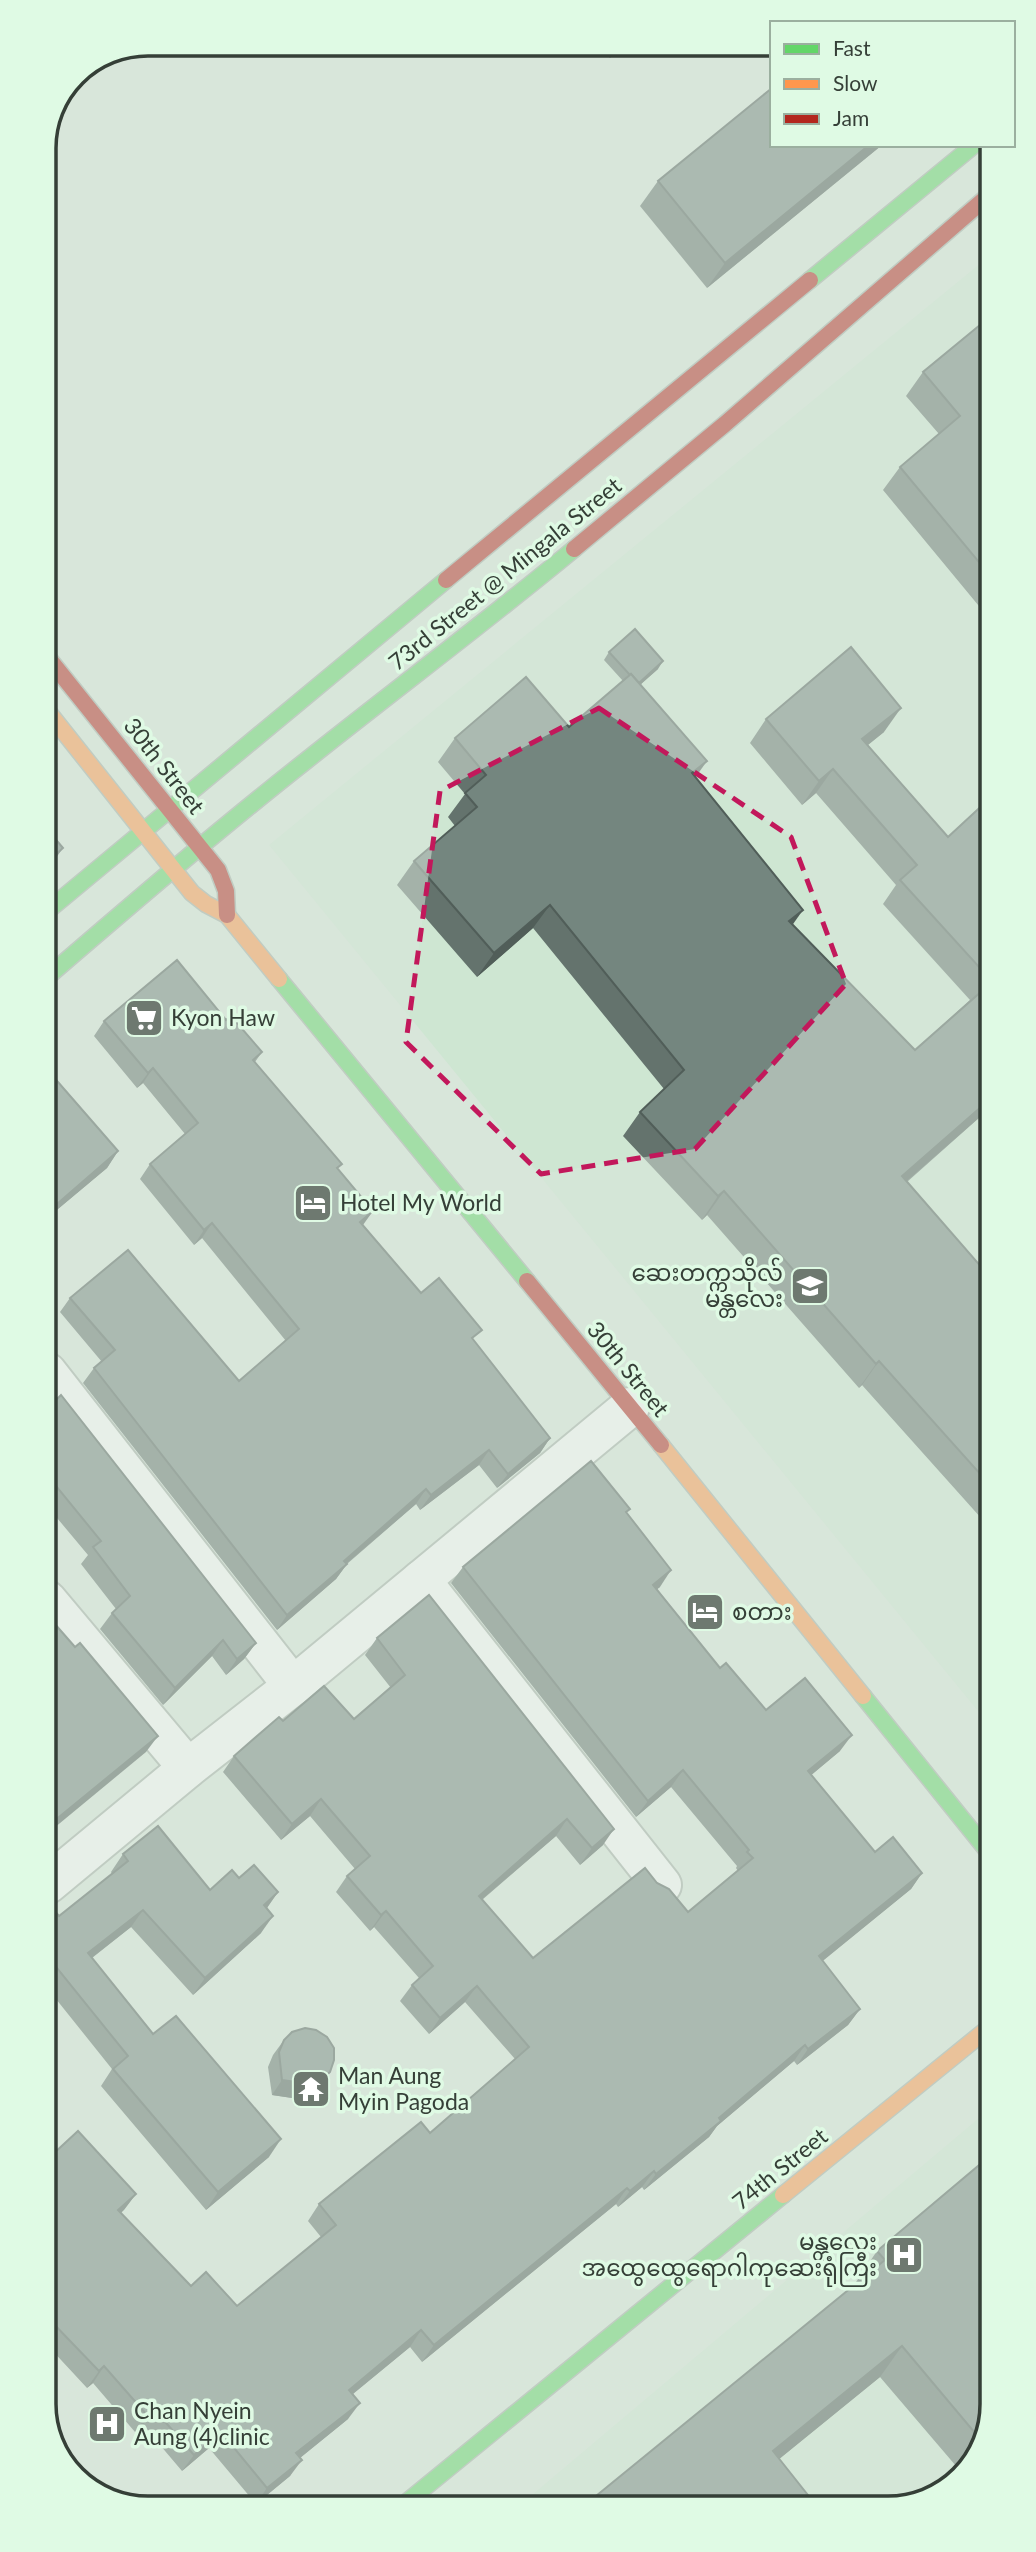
<svg xmlns="http://www.w3.org/2000/svg" width="1036" height="2552" viewBox="0 0 1036 2552" font-family="Lato,'Noto Sans Myanmar',sans-serif">
	<style>
		.built { fill: #cee6d2 }
		.lines { fill: none; stroke-linecap: round; stroke-linejoin: round }
		.street-casing { stroke: #a3aea5; stroke-width: 42 }
		.fast-casing { stroke: #a3aea5; stroke-width: 19 }
		.slow-casing { stroke: #a3aea5; stroke-width: 19 }
		.jam-casing { stroke: #a3aea5; stroke-width: 19 }
		.street { stroke: #f9fbf9; stroke-width: 38 }
		.fast { stroke: #63d668; stroke-width: 16 }
		.slow { stroke: #ff974d; stroke-width: 16 }
		.jam { stroke: #b3261e; stroke-width: 16 }
		.wall { fill: #64736d }
		.shaded-wall { fill: #515e59 }
		.building { fill: #74867f; stroke: #515e59; stroke-width: 2 }
		.marked { fill: none; stroke: #c2185b; stroke-width: 5; stroke-dasharray: 14 9; stroke-linejoin: round }
		.labels { text-anchor: middle; stroke-width: 7; stroke-linejoin: round; paint-order: stroke }
		.street-label { font-size: 23px; fill: #353f37; stroke: #dffae4 }
		.poi-label { font-size: 23px; fill: #353f37; stroke: #dffae4; text-anchor: start }
		.rim { fill: none; stroke: #353f37; stroke-width: 3.5 }
	</style>
	<rect width="100%" height="100%" fill="#d8e6da"/>
	<g class="built">
		<path d="M987,258L991,1727L269,845Z"/>
		<path d="M992,2107V2404L971,2467L921,2503L520,2505Z"/>
	</g>
	<g class="lines">
		<g class="street-casing">
			<g id="street">
				<path d="M47,1372L293,1686"/>
				<path d="M421,1580L662,1885"/>
				<path d="M47,1600L188,1768"/>
				<path d="M48,1884L188,1768L293,1686L630,1407"/>
			</g>
		</g>
		<g class="fast-casing">
			<g id="fast">
				<path d="M810,280L974,145"/>
				<path d="M46,912L446,580"/>
				<path d="M46,978C132,904 218,830 307,760C396,689 487,621 574,549"/>
				<path d="M279,979L527,1281"/>
				<path d="M863,1696L991,1855"/>
				<path d="M402,2506L783,2195"/>
			</g>
		</g>
		<g class="slow-casing">
			<g id="slow">
				<path d="M45,708L192,893L206,904L227,915L279,979"/>
				<path d="M661,1445L863,1696"/>
				<path d="M783,2195L991,2026"/>
			</g>
		</g>
		<g class="jam-casing">
			<g id="jam">
				<path d="M574,549L725,424L987,197"/>
				<path d="M446,580L810,280"/>
				<path d="M45,654L218,870L226,891L227,915"/>
				<path d="M527,1281L661,1445"/>
			</g>
		</g>
		<use href="#street" class="street"/>
		<use href="#fast" class="fast"/>
		<use href="#slow" class="slow"/>
		<use href="#jam" class="jam"/>
	</g>
	<g class="wall">
		<path d="M596,44H624L610,58Z"/>
		<path d="M772,145H882L707,288L640,206L658,181Z"/>
		<path d="M987,322L988,617L883,490L900,467L939,434L906,396L923,372Z"/>
		<path d="M609,652L658,669L641,684L695,777L792,925L915,1050L970,1000L883,904L896,885L816,793L802,805L750,743L766,719L884,732L868,745L948,837L988,800L989,1109L907,1182L990,1277V1528L862,1385L859,1388L707,1215L702,1220L623,1136L640,1112L664,1089L533,928L477,977L397,885L414,861L455,826L448,817L465,794L438,762L455,738L569,727L623,681L604,660Z"/>
		<path d="M226,1020L262,1052L255,1062L338,1169L363,1225L421,1293L474,1341L550,1438L540,1453L497,1488L479,1465L420,1510L416,1504L347,1564L336,1579L277,1630L83,1383L94,1368L102,1362L60,1312L70,1298L239,1381L286,1341L202,1238L194,1245L140,1179L150,1164L185,1134L143,1083L137,1088L94,1036L104,1021Z"/>
		<path d="M46,1079L118,1151L107,1168L46,1219Z"/>
		<path d="M47,1386L256,1643L244,1659L226,1675L212,1656L163,1705L100,1629L112,1613L116,1609L81,1564L88,1555L47,1506Z"/>
		<path d="M627,1513L660,1587L657,1589L720,1668L766,1710L840,1751L811,1775L875,1852L922,1873L911,1889L822,1961L860,2009L848,2025L797,2065L794,2061L717,2126L709,2137L644,2190L642,2187L618,2207L616,2204L422,2362L410,2347L353,2394L348,2419L300,2458L290,2476L256,2504L209,2448L182,2471L143,2425L135,2432L93,2383L87,2388L49,2347V2152L52,2155L136,2194L121,2213L191,2286L237,2306L321,2237L308,2221L319,2204L430,2133L515,2059L465,2002L429,2034L400,2001L412,1985L419,1978L374,1927L370,1931L336,1892L347,1876L355,1869L310,1816L281,1840L223,1772L234,1756L283,1721L354,1719L391,1688L365,1655L377,1638L603,1845L580,1865L556,1836L482,1900L533,1958L657,1883L688,1912L738,1871L736,1868L737,1866L671,1787L636,1817L451,1583L463,1567Z"/>
		<path d="M123,1854L210,1890L239,1878L278,1892L267,1908L261,1933L193,1995L131,1927L92,1958L153,2034L269,2157L206,2210L101,2086L112,2069L48,1989V1903L59,1916L112,1874L111,1872Z"/>
		<path d="M284,2040L330,2072L319,2087L310,2095L299,2099L272,2095L268,2067L273,2055Z"/>
		<path d="M984,2161L992,2404L971,2467L962,2473L880,2377L779,2459L815,2504L585,2505L857,2283L856,2282L877,2251Z"/>
	</g>
	<g class="shaded-wall">
		<path d="M620,44H624L610,58Z"/>
		<path d="M869,145H882L707,288L725,263Z"/>
		<path d="M663,661L658,669L632,692L638,684Z"/>
		<path d="M901,708L884,732L845,763L862,739Z"/>
		<path d="M707,761L690,785L692,773Z"/>
		<path d="M833,769L816,793L802,805L819,781Z"/>
		<path d="M63,848L53,862L46,869V863Z"/>
		<path d="M550,905L533,928L477,977L494,953Z"/>
		<path d="M803,910L786,934L789,921Z"/>
		<path d="M153,1068L143,1083L137,1088L148,1073Z"/>
		<path d="M989,1100V1109L885,1200L902,1176Z"/>
		<path d="M118,1151L107,1168L46,1219L57,1204Z"/>
		<path d="M724,1191L707,1215L702,1220L718,1196Z"/>
		<path d="M373,1211L363,1225L360,1222Z"/>
		<path d="M212,1223L202,1238L194,1245L204,1230Z"/>
		<path d="M879,1361L862,1385L859,1388L876,1364Z"/>
		<path d="M550,1438L540,1453L497,1488L508,1474Z"/>
		<path d="M489,1450L479,1465L420,1510L431,1495Z"/>
		<path d="M426,1489L416,1504L333,1575L344,1561Z"/>
		<path d="M347,1564L336,1579L277,1630L287,1615Z"/>
		<path d="M671,1570L660,1587L642,1601L653,1585Z"/>
		<path d="M223,1640L212,1656L163,1705L175,1688Z"/>
		<path d="M256,1643L244,1659L226,1675L237,1659Z"/>
		<path d="M852,1735L840,1751L797,1787L808,1771Z"/>
		<path d="M158,1736L146,1752L48,1833V1826Z"/>
		<path d="M683,1770L671,1787L636,1817L648,1801Z"/>
		<path d="M321,1799L310,1816L281,1840L292,1824Z"/>
		<path d="M567,1819L556,1836L467,1912L479,1896Z"/>
		<path d="M614,1829L603,1845L580,1865L592,1848Z"/>
		<path d="M922,1873L911,1889L808,1973L819,1956Z"/>
		<path d="M278,1892L266,1909L264,1905Z"/>
		<path d="M143,1910L131,1927L76,1970L88,1953Z"/>
		<path d="M386,1911L374,1927L370,1931L381,1915Z"/>
		<path d="M273,1916L261,1933L193,1995L205,1978Z"/>
		<path d="M477,1986L465,2002L429,2034L440,2018Z"/>
		<path d="M860,2009L848,2025L797,2065L808,2049Z"/>
		<path d="M805,2045L794,2061L717,2126L709,2137L644,2190L656,2174L719,2118Z"/>
		<path d="M330,2072L319,2087L310,2095L299,2099L272,2095L282,2080Z"/>
		<path d="M281,2139L269,2157L206,2210L218,2192Z"/>
		<path d="M654,2171L642,2187L618,2207L630,2191Z"/>
		<path d="M627,2188L616,2204L422,2362L434,2345Z"/>
		<path d="M136,2194L124,2210L106,2226L118,2210Z"/>
		<path d="M421,2330L410,2347L338,2406L349,2390Z"/>
		<path d="M902,2346L880,2377L751,2482L773,2451Z"/>
		<path d="M104,2366L93,2383L87,2388L99,2371Z"/>
		<path d="M360,2403L348,2419L285,2470L296,2453Z"/>
		<path d="M154,2409L143,2425L135,2432L147,2415Z"/>
		<path d="M221,2432L209,2448L182,2471L194,2455Z"/>
		<path d="M302,2460L290,2476L256,2504L267,2488Z"/>
	</g>
	<g class="building">
		<path d="M772,88V145H869L725,263L658,181Z"/>
		<path d="M986,320L987,322L988,573L900,467L960,416L923,372Z"/>
		<path d="M635,629L663,661L639,683L631,674L630,675L609,652Z"/>
		<path d="M851,647L901,708L862,739L948,837L988,800L989,978L900,880L917,865L833,769L819,781L766,719Z"/>
		<path d="M631,674L707,761L692,773L803,910L789,921L915,1050L983,990L980,986L989,979V1100L902,1176L990,1277V1485L879,1361L876,1364L724,1191L718,1196L640,1112L684,1070L550,905L494,953L414,861L477,807L465,793L486,775L455,738L526,677L569,727Z"/>
		<path d="M46,828L63,848L46,863Z"/>
		<path d="M177,960L226,1020L231,1016L262,1052L253,1060L342,1164L337,1168L373,1211L360,1222L421,1293L439,1278L482,1330L472,1338L550,1438L508,1474L489,1450L431,1495L426,1489L344,1561L347,1564L287,1615L94,1368L115,1350L70,1298L128,1250L239,1381L299,1329L212,1223L204,1230L150,1164L198,1123L153,1068L148,1073L104,1021Z"/>
		<path d="M51,1074L118,1151L57,1204L46,1192V1079Z"/>
		<path d="M47,1386L57,1399L61,1395L256,1643L237,1659L223,1640L175,1688L112,1613L130,1596L93,1547L101,1541L47,1475Z"/>
		<path d="M591,1461L630,1509L626,1512L671,1570L653,1585L720,1668L726,1663L766,1710L805,1678L852,1735L808,1771L875,1852L893,1837L922,1873L819,1956L860,2009L808,2049L805,2045L719,2118L721,2121L656,2174L654,2171L630,2191L627,2188L434,2345L421,2330L349,2390L360,2403L296,2453L302,2460L267,2488L221,2432L194,2455L154,2409L147,2415L104,2366L99,2371L49,2319V2152L52,2155L78,2131L136,2194L118,2210L191,2286L206,2272L237,2306L336,2225L319,2204L421,2122L430,2133L529,2047L477,1986L440,2018L412,1985L433,1966L386,1911L381,1915L347,1876L370,1856L321,1799L292,1824L234,1756L279,1717L283,1721L324,1686L354,1719L405,1675L377,1638L429,1595L614,1829L592,1848L567,1819L479,1896L533,1958L645,1868L657,1883L669,1889L688,1912L753,1858L747,1852L749,1850L683,1770L648,1801L463,1567Z"/>
		<path d="M47,1615L75,1647L80,1643L158,1736L48,1826Z"/>
		<path d="M158,1826L210,1890L232,1870L239,1878L254,1865L278,1892L264,1905L273,1916L205,1978L143,1910L88,1953L153,2034L176,2016L281,2139L218,2192L113,2069L128,2056L48,1957V1903L59,1916L128,1861L123,1854Z"/>
		<path d="M305,2028L316,2030L327,2037L334,2048V2060L330,2072L321,2080L310,2084L282,2080L279,2052L284,2040L292,2032Z"/>
		<path d="M984,2161L992,2170V2404L980,2439L902,2346L773,2451L815,2504H714L713,2503L712,2504L585,2505L885,2260L877,2251Z"/>
	</g>
	<path d="M0 0H1036V2552H0ZM599,708L791,837L846,984L695,1149L541,1174L406,1042L440,791Z" fill="#d8e6da" fill-opacity=".55" fill-rule="evenodd"/>
	<path class="marked" d="M599,708L791,837L846,984L695,1149L541,1174L406,1042L440,791Z"/>
	<defs>
		<g id="supermarket-square" transform="scale(2.0125)"><rect x="-9" y="-9" width="18" height="18" rx="4" fill="#6e7970" stroke="#dffae4"/><path d="M-6-5.5h2.5l.6 2H6L4.5 2H-2.5L-4.4-4H-6ZM-1.5 3.2a1.3 1.3 0 1 0 .1 0ZM3 3.2a1.3 1.3 0 1 0 .1 0Z" fill="#fff"/></g>
		<g id="hotel-square" transform="scale(2.0125)"><rect x="-9" y="-9" width="18" height="18" rx="4" fill="#6e7970" stroke="#dffae4"/><path d="M-6-4.5h1.5V1H6V5H4.5V3h-9V5H-6ZM-4 0a1.8 1.8 0 1 1 3.6 0ZM.5 0V-2.5h3Q6-2.5 6 0Z" fill="#fff"/></g>
		<g id="university-square" transform="scale(2.0125)"><rect x="-9" y="-9" width="18" height="18" rx="4" fill="#6e7970" stroke="#dffae4"/><path d="M0-5L7-2L0 1L-7-2ZM-4 1L0 2.5L4 1V4Q0 6-4 4Z" fill="#fff"/></g>
		<g id="temple-square" transform="scale(2.0125)"><rect x="-9" y="-9" width="18" height="18" rx="4" fill="#6e7970" stroke="#dffae4"/><path d="M0-6L5-2H3V0L6.5 2.5H4V6H1.5V3h-3V6H-4V2.5H-6.5L-3 0V-2H-5Z" fill="#fff"/></g>
		<g id="hospital-square" transform="scale(2.0125)"><rect x="-9" y="-9" width="18" height="18" rx="4" fill="#6e7970" stroke="#dffae4"/><path d="M-5-5h3v3.5h4V-5h3V5h-3V1.5h-4V5h-3Z" fill="#fff"/></g>
	</defs>
	<g fill-rule="evenodd">
		<use href="#supermarket-square" x="144" y="1018"/>
		<use href="#hotel-square" x="313" y="1203"/>
		<use href="#university-square" x="810" y="1286"/>
		<use href="#hotel-square" x="705" y="1612"/>
		<use href="#temple-square" x="311" y="2089"/>
		<use href="#hospital-square" x="904" y="2255"/>
		<use href="#hospital-square" x="107" y="2424"/>
	</g>
	<g class="labels">
		<g class="street-label">
			<text transform="translate(505 574) rotate(-39)" y="8">73rd Street @ Mingala Street</text>
			<text transform="translate(164 766) rotate(52)" y="8">30th Street</text>
			<text transform="translate(628 1369) rotate(51)" y="8">30th Street</text>
			<text transform="translate(780 2169) rotate(-39)" y="8">74th Street</text>
		</g>
		<g class="poi-label">
			<text x="171" y="1026">Kyon Haw</text>
			<text x="340" y="1211">Hotel My World</text>
			<text x="783" y="1281" text-anchor="end">ဆေးတက္ကသိုလ်<tspan x="783" dy="26">မန္တလေး</tspan></text>
			<text x="732" y="1620">စတား</text>
			<text x="338" y="2084">Man Aung<tspan x="338" dy="26">Myin Pagoda</tspan></text>
			<text x="877" y="2250" text-anchor="end">မန္တလေး<tspan x="877" dy="26">အထွေထွေရောဂါကုဆေးရုံကြီး</tspan></text>
			<text x="134" y="2419">Chan Nyein<tspan x="134" dy="26">Aung (4)clinic</tspan></text>
		</g>
	</g>
	<path d="M0 0H1036V2552H0ZM148 56H888A92 92 0 0 1 980 148V2404A92 92 0 0 1 888 2496H148A92 92 0 0 1 56 2404V148A92 92 0 0 1 148 56Z" fill="#dffae4" fill-rule="evenodd"/>
	<path class="rim" d="M148 56H888A92 92 0 0 1 980 148V2404A92 92 0 0 1 888 2496H148A92 92 0 0 1 56 2404V148A92 92 0 0 1 148 56Z"/>
	<rect x="770" y="21" width="245" height="126" fill="#dffae4" stroke="#9baf9f" stroke-width="2"/>
	<rect x="784" y="44" width="35" height="10" fill="#63d668" stroke="#9baf9f" stroke-width="2"/>
	<text x="833" y="56" font-size="21" fill="#353f37">Fast</text>
	<rect x="784" y="79" width="35" height="10" fill="#ff974d" stroke="#9baf9f" stroke-width="2"/>
	<text x="833" y="91" font-size="21" fill="#353f37">Slow</text>
	<rect x="784" y="114" width="35" height="10" fill="#b3261e" stroke="#9baf9f" stroke-width="2"/>
	<text x="833" y="126" font-size="21" fill="#353f37">Jam</text>
</svg>
